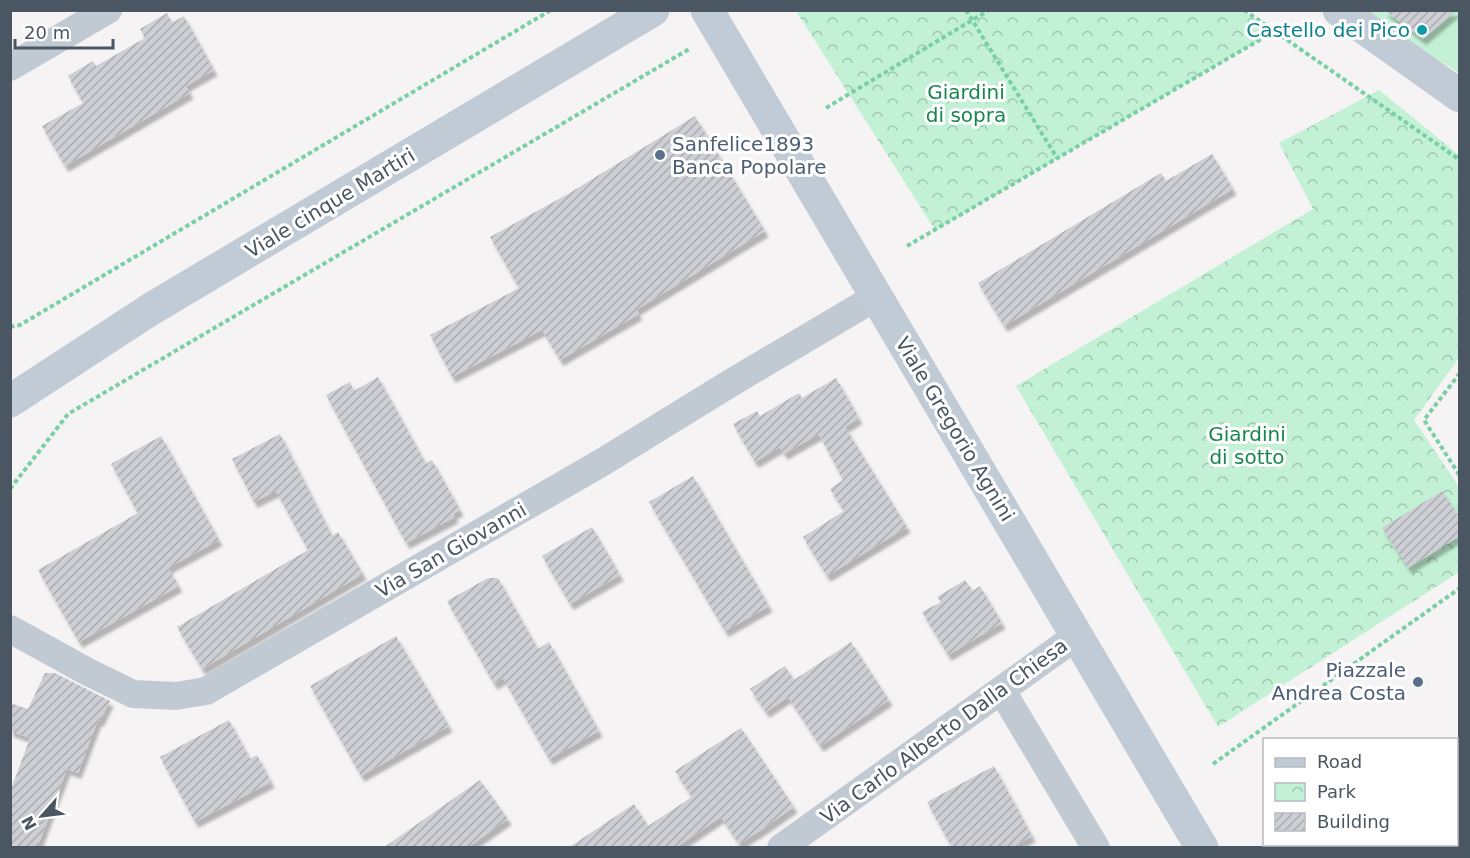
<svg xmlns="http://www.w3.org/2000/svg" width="1470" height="858" viewBox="0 0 1470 858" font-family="'DejaVu Sans',sans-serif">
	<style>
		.grass { fill: #c3f1d5 }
		.park { fill: url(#park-crowns) }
		.building { fill: url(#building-hatch); filter: url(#shadow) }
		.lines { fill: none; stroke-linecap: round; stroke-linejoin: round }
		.path { stroke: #7ad0a6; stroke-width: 4; stroke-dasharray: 4.5 3; stroke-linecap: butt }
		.minor { stroke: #c1cad2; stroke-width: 28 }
		.secondary { stroke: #c1cbd6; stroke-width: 33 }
		.culture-dot { fill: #0f9aa8; stroke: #fff; stroke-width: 2 }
		.service-dot { fill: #5c6f8a; stroke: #fff; stroke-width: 2 }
		.labels { text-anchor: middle; stroke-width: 6; stroke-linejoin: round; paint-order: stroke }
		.culture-label { font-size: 20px; fill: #0d838f; stroke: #fff; text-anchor: end }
		.park-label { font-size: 20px; fill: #17864f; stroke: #fff }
		.service-label { font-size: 20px; fill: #4e5e75; stroke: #fff; text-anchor: start }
		.street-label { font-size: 20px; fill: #4a5661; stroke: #fff }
	</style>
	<defs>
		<pattern id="park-crowns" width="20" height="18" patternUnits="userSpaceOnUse" patternTransform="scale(1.5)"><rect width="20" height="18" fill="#c3f1d5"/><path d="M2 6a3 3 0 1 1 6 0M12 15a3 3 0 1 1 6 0" fill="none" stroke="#a0c6b0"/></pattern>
		<pattern id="building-hatch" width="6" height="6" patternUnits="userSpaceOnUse" patternTransform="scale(1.5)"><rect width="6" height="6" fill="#cdcfd5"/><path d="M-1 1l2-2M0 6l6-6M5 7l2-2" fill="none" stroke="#a8abb0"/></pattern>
		<filter id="shadow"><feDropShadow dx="3.5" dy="6" stdDeviation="1.5" flood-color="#0004"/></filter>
	</defs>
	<rect width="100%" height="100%" fill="#f5f3f3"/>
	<path class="grass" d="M1360,11H1459V73Z"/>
	<g class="park">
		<path d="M1240,10L1275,31L935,230L796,11Z"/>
		<path d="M1379,90L1459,155V358L1414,420L1459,487V572L1218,727L1016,386L1313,209L1279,143Z"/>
	</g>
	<g class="building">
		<path d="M1384,10H1457L1423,39Z"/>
		<path d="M167,13L172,23L184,16L214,70L186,86L190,93L65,166L42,126L83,103L68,76L93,61L96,66L145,38L140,29Z"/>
		<path d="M695,116L765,231L636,310L639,314L560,360L542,330L452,377L430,335L519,288L490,237L568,194Z"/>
		<path d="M1212,154L1233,189L1004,326L978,283L1161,173L1166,181Z"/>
		<path d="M378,377L426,464L432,460L460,510L453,514L455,517L406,543L326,395L350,382L354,391Z"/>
		<path d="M836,378L859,418L845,427L907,527L827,576L803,537L844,511L830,489L843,480L819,434L784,454L780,447L755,462L733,424L757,411L760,416L799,393L802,398Z"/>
		<path d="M280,434L332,536L338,532L363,574L202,669L177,627L308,550L276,491L254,502L232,459Z"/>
		<path d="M161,436L219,540L168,568L179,586L79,642L38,570L138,513L111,464Z"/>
		<path d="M693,476L769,606L725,631L649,502Z"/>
		<path d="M1442,491L1460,518V536L1408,568L1382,528Z"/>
		<path d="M592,527L620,575L570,604L542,556Z"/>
		<path d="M488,578H498L538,649L549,642L599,731L549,759L503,678L494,684L447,601Z"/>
		<path d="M965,580L973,591L980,586L1002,623L948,655L922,612L941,602L937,597Z"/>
		<path d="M396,636L449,726L361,776L310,686Z"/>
		<path d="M851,642L889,700L820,746L788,697L766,712L750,689L785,666L794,680Z"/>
		<path d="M45,673H55L110,701L100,721L98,720L78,773L67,769L37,848H10V792L30,738L10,731V703L28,709Z"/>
		<path d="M229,720L250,759L257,755L271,782L195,822L160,757Z"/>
		<path d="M741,728L794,807L761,830L739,844L721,817L675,848H568L634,804L648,826L692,797L675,771Z"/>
		<path d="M994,766L1032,836L1011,848H952L927,802Z"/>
		<path d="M480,780L508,819L467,848H383Z"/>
	</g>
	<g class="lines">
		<g class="path">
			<path d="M966,10L1057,158"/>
			<path d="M1244,10L1460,160"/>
			<path d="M826,108L989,10"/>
			<path d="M907,246L1275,31"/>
			<path d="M10,327L20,325L551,10"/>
			<path d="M1460,373L1424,420L1460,476"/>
			<path d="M10,489L68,414L691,48"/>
			<path d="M1213,764L1460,588"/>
		</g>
		<g class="minor">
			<path d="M10,67L108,10"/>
			<path d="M10,629L88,672L133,694L176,696L206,691L601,463L734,381L876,297"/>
			<path d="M1002,691L1096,848"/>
			<path d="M781,848L1078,635"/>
		</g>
		<g class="secondary">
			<path d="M707,10L1202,848"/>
			<path d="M1339,10L1460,96"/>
			<path d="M10,401L151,309L653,10"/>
		</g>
	</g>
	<circle class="culture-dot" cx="1422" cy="30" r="6"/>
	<g class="service-dot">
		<circle cx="660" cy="155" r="6"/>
		<circle cx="1418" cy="682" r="6"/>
	</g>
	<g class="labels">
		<g class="culture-label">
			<text x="1410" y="37">Castello dei Pico</text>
		</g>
		<g class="park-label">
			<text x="966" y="99">Giardini<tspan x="966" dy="23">di sopra</tspan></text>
			<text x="1247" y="441">Giardini<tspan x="1247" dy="23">di sotto</tspan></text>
		</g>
		<g class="service-label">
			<text x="672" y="151">Sanfelice1893<tspan x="672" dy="23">Banca Popolare</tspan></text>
			<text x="1406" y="677" text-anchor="end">Piazzale<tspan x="1406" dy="23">Andrea Costa</tspan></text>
		</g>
		<g class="street-label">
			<text transform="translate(330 203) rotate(-31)" y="7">Viale cinque Martiri</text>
			<text transform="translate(955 429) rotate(59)" y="7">Viale Gregorio Agnini</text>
			<text transform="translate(451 550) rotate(-30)" y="7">Via San Giovanni</text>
			<text transform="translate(944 731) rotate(-36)" y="7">Via Carlo Alberto Dalla Chiesa</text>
		</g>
	</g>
	<rect width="1470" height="858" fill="none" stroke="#4a5661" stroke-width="24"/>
	<rect x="1263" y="738" width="195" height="108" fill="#ffffff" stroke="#b7bbc0" stroke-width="1.5"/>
	<rect x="1275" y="758" width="30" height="9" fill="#c1cbd6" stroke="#b7bbc0" stroke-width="1.5"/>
	<text x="1317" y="768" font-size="18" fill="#4a5661">Road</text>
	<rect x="1275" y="783" width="30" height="18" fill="url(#park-crowns)" stroke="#b7bbc0" stroke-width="1.5"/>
	<text x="1317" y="798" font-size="18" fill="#4a5661">Park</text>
	<rect x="1275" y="813" width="30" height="18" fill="url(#building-hatch)" stroke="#b7bbc0" stroke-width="1.5"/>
	<text x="1317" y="828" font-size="18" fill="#4a5661">Building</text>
	<g transform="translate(42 816) rotate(242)" stroke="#ffffff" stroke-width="4.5" paint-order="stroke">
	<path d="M0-4.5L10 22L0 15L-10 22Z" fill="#4a5661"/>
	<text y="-9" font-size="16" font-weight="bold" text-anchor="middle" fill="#4a5661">N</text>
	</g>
	<path d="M15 39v9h98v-9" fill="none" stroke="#4a5661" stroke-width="3"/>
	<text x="24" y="39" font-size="18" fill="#4a5661" stroke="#ffffff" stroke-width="4.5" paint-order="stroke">20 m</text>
</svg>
